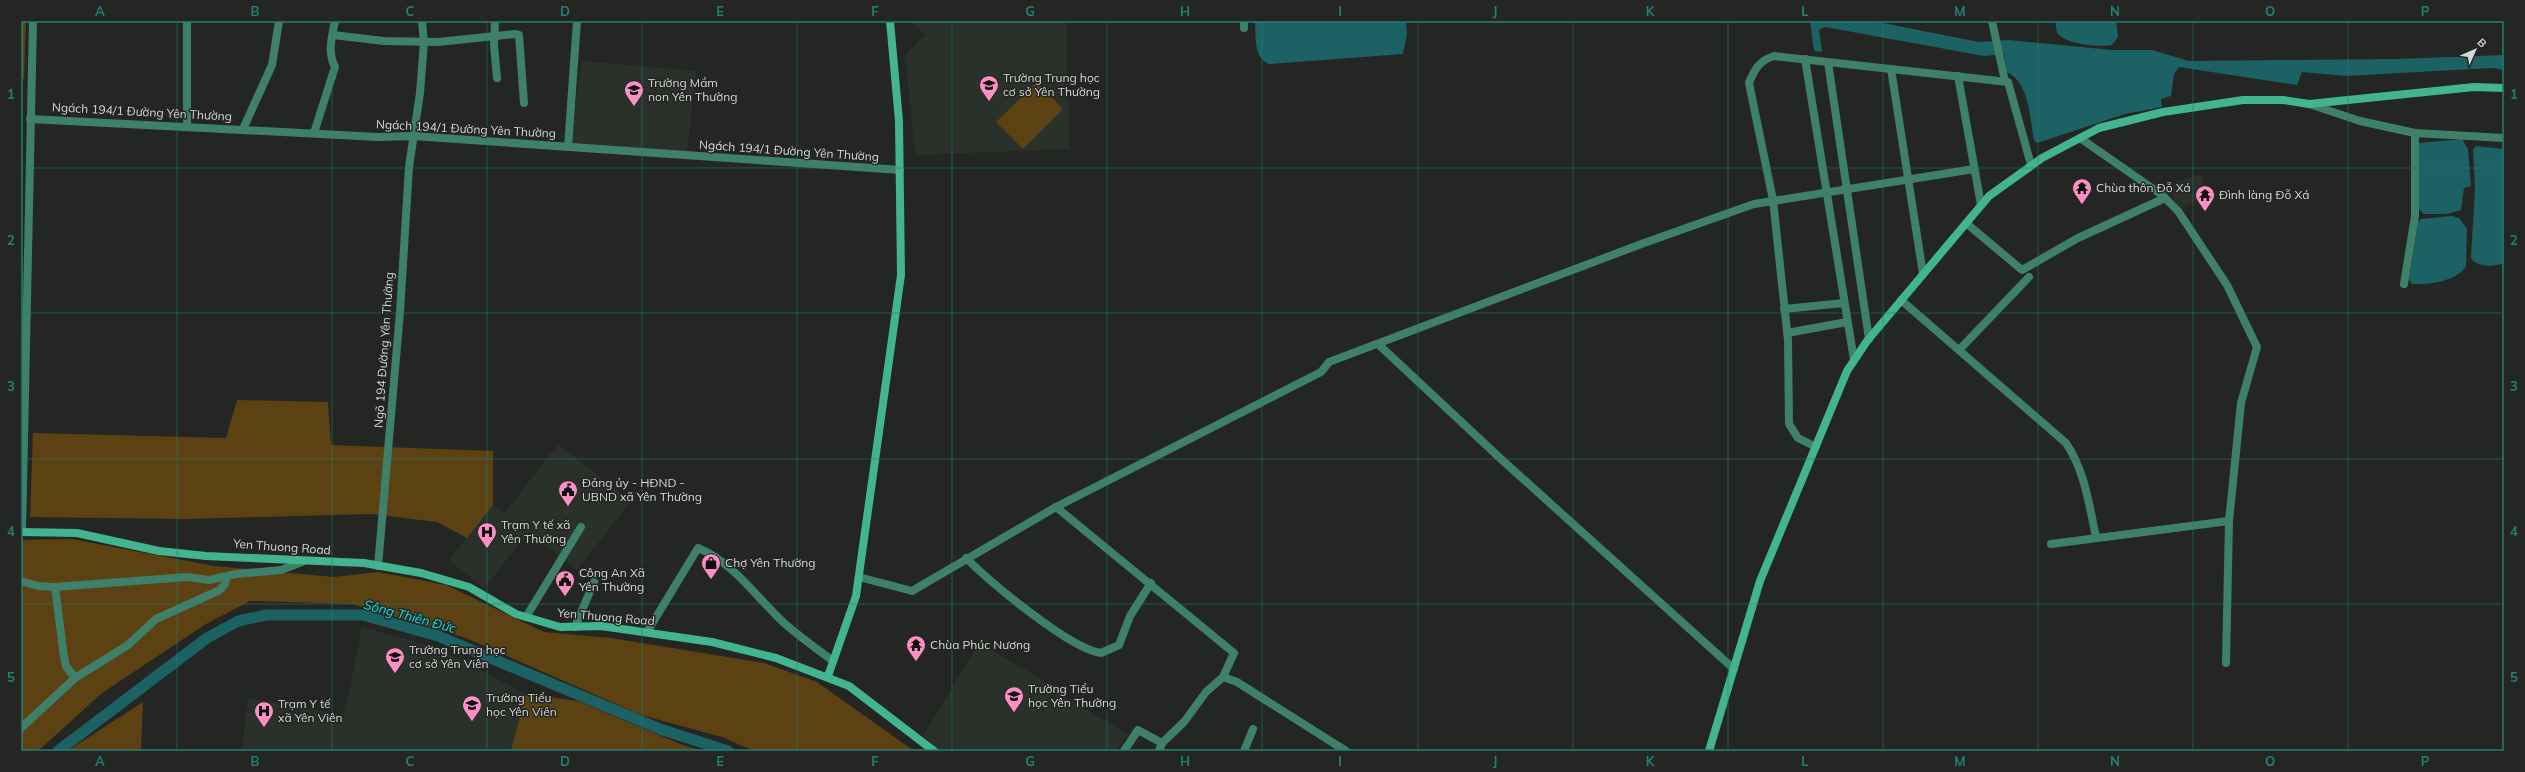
<svg xmlns="http://www.w3.org/2000/svg" width="2525" height="772" viewBox="0 0 2525 772" font-family="Mulish,sans-serif">
	<style>
		.built { fill: #2a302a }
		.green { fill: #5c4212 }
		.water { fill: #1c6163 }
		.lines { fill: none; stroke-linecap: round; stroke-linejoin: round }
		.canal { stroke: #1c6163; stroke-width: 11 }
		.minor { stroke: #3e8069; stroke-width: 8 }
		.secondary { stroke: #42b48f; stroke-width: 8 }
		.grid { fill: none; stroke: #238078; stroke-width: 1; stroke-opacity: 0.55 }
		.labels { text-anchor: middle; stroke-width: 3; stroke-linejoin: round; paint-order: stroke }
		.poi-label { font-size: 12px; fill: #d6d7d5; stroke: #242623; text-anchor: start }
		.street-label { font-size: 12px; fill: #d6d7d5; stroke: #242623 }
		.water-label { font-size: 13px; font-style: italic; fill: #10e5eb; stroke: #242623 }
		.neatline { fill: none; stroke: #238078; stroke-width: 1.5 }
		.grid-label { font-size: 13px; text-anchor: middle; font-weight: bold; fill: #238078 }
	</style>
	<rect width="100%" height="100%" fill="#242623"/>
	<g class="built">
		<path d="M911,21H1066L1070,149L915,155L905,55L925,35Z"/>
		<path d="M581,61L696,71L687,152L571,143Z"/>
		<path d="M2200,174L2207,195L2181,209L2178,208L2168,185Z"/>
		<path d="M558,444L631,501L577,570L529,532L484,588L449,560L493,505L505,513Z"/>
		<path d="M362,627L414,641L443,651L526,694L511,750L514,751H242L248,698L344,715Z"/>
		<path d="M979,643L1043,680L1056,692L1128,734L1116,751H940L923,736Z"/>
	</g>
	<g class="green">
		<path d="M21,21H26L24,79H21Z"/>
		<path d="M1037,82L1063,109L1023,149L996,122Z"/>
		<path d="M237,400L328,402L331,445L493,451V505L467,538L437,522L371,514L186,519L30,517L33,433L226,438Z"/>
		<path d="M71,539L214,566L334,577L378,572L446,585L544,632L611,638L764,663L817,682L914,751H754L722,737L641,715L466,638L353,604L250,601L206,624L102,693L38,751H21V540Z"/>
		<path d="M526,694L578,701L685,746L704,751L511,750Z"/>
		<path d="M143,702L141,751H68L69,750Z"/>
	</g>
	<g class="water">
		<path d="M1255,21H1406L1407,34L1403,54L1269,64C1253,57 1256,36 1255,21Z"/>
		<path d="M1810,21H1873L1979,42L2008,40L2112,50H2152L2189,61L2396,59L2504,55V70L2492,68L2345,76L2302,72L2297,85L2179,67L2174,74L2171,96L2161,99L2162,107L2125,114L2037,143L2034,140C2030,119 2029,82 2007,72L2004,54L1984,56L1825,27L1819,30L1822,52L1814,51Z"/>
		<path d="M2055,21H2116L2118,37L2112,45C2096,47 2068,45 2057,33Z"/>
		<path d="M2462,139L2468,149L2471,186L2464,188L2461,210L2447,214H2424L2419,209V143Z"/>
		<path d="M2476,146L2504,149V263C2493,267 2483,267 2473,261L2471,257L2475,190L2473,149Z"/>
		<path d="M2452,216L2459,218L2467,229L2466,266C2458,281 2428,285 2412,284L2409,280L2418,223L2421,219Z"/>
	</g>
	<g class="lines">
		<path class="canal" d="M58,751L207,638L238,621L266,615H363L438,636L660,729L728,751"/>
		<g class="minor">
			<path d="M187,21V126"/>
			<path d="M495,21L494,45L497,78"/>
			<path d="M1244,21V28"/>
			<path d="M1992,21L2005,81"/>
			<path d="M333,35L384,41L438,42L515,34L519,35L524,103"/>
			<path d="M1805,59L1854,360"/>
			<path d="M1828,62L1869,339"/>
			<path d="M1891,69L1923,274"/>
			<path d="M1958,76L1981,205"/>
			<path d="M2309,104L2360,121L2415,133L2504,138"/>
			<path d="M30,119L378,137L413,136L900,170"/>
			<path d="M243,129L272,65L279,21"/>
			<path d="M314,133L335,67C327,52 332,37 335,21"/>
			<path d="M2080,138L2162,195L2178,211L2227,285L2257,347L2241,403L2229,521L2226,663"/>
			<path d="M568,147L577,21"/>
			<path d="M1966,223L2022,270L2078,238L2165,198"/>
			<path d="M2404,284L2415,216V133"/>
			<path d="M1901,300L2066,443C2085,471 2089,505 2096,537"/>
			<path d="M1784,309L1844,303"/>
			<path d="M1787,333L1847,322"/>
			<path d="M1378,344L1501,459L1734,669"/>
			<path d="M1959,350L2029,277"/>
			<path d="M1816,447L1798,438L1789,424L1788,340L1773,200L1749,83C1754,70 1760,60 1774,56L2008,82L2031,165"/>
			<path d="M1056,507L1234,653L1223,677L1206,692L1184,722L1162,743L1159,751"/>
			<path d="M22,532L33,21"/>
			<path d="M2051,544L2229,521"/>
			<path d="M966,558C990,582 1070,649 1101,653L1119,645L1130,616L1151,583"/>
			<path d="M378,566L400,312L409,167L420,93L424,42L422,21"/>
			<path d="M859,577L912,591L1056,507L1321,372L1329,362L1644,243L1754,204L1974,169"/>
			<path d="M21,581L38,586L55,587L187,577L209,580L236,574L281,570L302,562"/>
			<path d="M55,587L64,657L66,666L75,678"/>
			<path d="M526,617L581,527"/>
			<path d="M575,627L594,582"/>
			<path d="M647,632L698,548C733,562 757,598 784,623C800,637 817,649 833,661"/>
			<path d="M1223,677L1237,682L1346,751"/>
			<path d="M21,728L75,678L128,645L156,619L220,590L225,584L226,578"/>
			<path d="M1124,751L1138,730L1162,743"/>
			<path d="M1244,751L1253,729"/>
		</g>
		<g class="secondary">
			<path d="M21,532L77,533L159,551L206,556L364,563L421,573L469,587L516,614L560,627L601,626L712,642L776,658L849,686L934,751"/>
			<path d="M828,676L856,596L901,275L899,121L890,21"/>
			<path d="M1709,751L1760,581L1847,371L1867,341L1989,196L2042,158L2099,128L2163,112L2243,100H2283L2309,104L2474,87L2504,88"/>
		</g>
	</g>
	<path class="grid" d="M177,21V751M332,21V751M487,21V751M642,21V751M797,21V751M952,21V751M1107,21V751M1262,21V751M1418,21V751M1573,21V751M1728,21V751M1883,21V751M2038,21V751M2193,21V751M2348,21V751M21,168H2504M21,313H2504M21,459H2504M21,604H2504"/>
	<defs>
		<g id="school-pin" transform="scale(1)"><path d="M0 17L-7.5 6A9.5 9.5 0 1 1 7.5 6Z" fill="#fa8fc6" stroke="#242623"/><path d="M0-5L7-2L0 1L-7-2ZM-4 1L0 2.5L4 1V4Q0 6-4 4Z" fill="#111"/></g>
		<g id="temple-pin" transform="scale(1)"><path d="M0 17L-7.5 6A9.5 9.5 0 1 1 7.5 6Z" fill="#fa8fc6" stroke="#242623"/><path d="M0-6L5-2H3V0L6.5 2.5H4V6H1.5V3h-3V6H-4V2.5H-6.5L-3 0V-2H-5Z" fill="#111"/></g>
		<g id="civic-pin" transform="scale(1)"><path d="M0 17L-7.5 6A9.5 9.5 0 1 1 7.5 6Z" fill="#fa8fc6" stroke="#242623"/><path d="M-.6-6.5H3V-4.5H.6V-3L4-1V1h2V6H-6V1h2V-1L-.6-3ZM-1.2 2.5V6h2.4V2.5Z" fill="#111"/></g>
		<g id="hospital-pin" transform="scale(1)"><path d="M0 17L-7.5 6A9.5 9.5 0 1 1 7.5 6Z" fill="#fa8fc6" stroke="#242623"/><path d="M-5-5h3v3.5h4V-5h3V5h-3V1.5h-4V5h-3Z" fill="#111"/></g>
		<g id="shop-pin" transform="scale(1)"><path d="M0 17L-7.5 6A9.5 9.5 0 1 1 7.5 6Z" fill="#fa8fc6" stroke="#242623"/><path d="M-5-2.5h2.3a2.7 3.5 0 0 1 5.4 0H5L5.5 6h-11ZM-1.5-2.5h3a1.5 2.3 0 0 0-3 0Z" fill="#111"/></g>
	</defs>
	<g fill-rule="evenodd">
		<use href="#school-pin" x="989" y="85"/>
		<use href="#school-pin" x="634" y="90"/>
		<use href="#temple-pin" x="2082" y="188"/>
		<use href="#temple-pin" x="2205" y="195"/>
		<use href="#civic-pin" x="568" y="490"/>
		<use href="#hospital-pin" x="487" y="532"/>
		<use href="#shop-pin" x="711" y="563"/>
		<use href="#civic-pin" x="565" y="580"/>
		<use href="#temple-pin" x="916" y="645"/>
		<use href="#school-pin" x="395" y="657"/>
		<use href="#school-pin" x="1014" y="696"/>
		<use href="#school-pin" x="472" y="705"/>
		<use href="#hospital-pin" x="264" y="711"/>
	</g>
	<g class="labels">
		<g class="poi-label">
			<text x="1003" y="82">Trường Trung học<tspan x="1003" dy="14">cơ sở Yên Thường</tspan></text>
			<text x="648" y="87">Trường Mầm<tspan x="648" dy="14">non Yên Thường</tspan></text>
			<text x="2096" y="192">Chùa thôn Đỗ Xá</text>
			<text x="2219" y="199">Đình làng Đỗ Xá</text>
			<text x="582" y="487">Đảng ủy - HĐND -<tspan x="582" dy="14">UBND xã Yên Thường</tspan></text>
			<text x="501" y="529">Trạm Y tế xã<tspan x="501" dy="14">Yên Thường</tspan></text>
			<text x="725" y="567">Chợ Yên Thường</text>
			<text x="579" y="577">Công An Xã<tspan x="579" dy="14">Yên Thường</tspan></text>
			<text x="930" y="649">Chùa Phúc Nương</text>
			<text x="409" y="654">Trường Trung học<tspan x="409" dy="14">cơ sở Yên Viên</tspan></text>
			<text x="1028" y="693">Trường Tiểu<tspan x="1028" dy="14">học Yên Thường</tspan></text>
			<text x="486" y="702">Trường Tiểu<tspan x="486" dy="14">học Yên Viên</tspan></text>
			<text x="278" y="708">Trạm Y tế<tspan x="278" dy="14">xã Yên Viên</tspan></text>
		</g>
		<g class="street-label">
			<text transform="translate(142 112) rotate(3)" y="4">Ngách 194/1 Đường Yên Thường</text>
			<text transform="translate(466 129) rotate(3)" y="4">Ngách 194/1 Đường Yên Thường</text>
			<text transform="translate(789 151) rotate(4)" y="4">Ngách 194/1 Đường Yên Thường</text>
			<text transform="translate(384 350) rotate(-86)" y="4">Ngõ 194 Đường Yên Thường</text>
			<text transform="translate(282 547) rotate(4)" y="4">Yen Thuong Road</text>
			<text transform="translate(606 617) rotate(5)" y="4">Yen Thuong Road</text>
		</g>
		<g class="water-label">
			<text transform="translate(410 616) rotate(15)" y="5">Sông Thiên Đức</text>
		</g>
	</g>
	<rect width="2525" height="772" fill="none" stroke="#242623" stroke-width="44"/>
	<g transform="translate(2475 50) rotate(45)" stroke="#242623" stroke-width="3" paint-order="stroke">
	<path d="M0-3L7 15L0 10L-7 15Z" fill="#d6d7d5"/>
	<text y="-6" font-size="11" font-weight="bold" text-anchor="middle" fill="#d6d7d5">B</text>
	</g>
	<rect x="22" y="22" width="2481" height="728" class="neatline"/>
	<g class="grid-label">
		<text x="100" y="16">A</text>
		<text x="255" y="16">B</text>
		<text x="410" y="16">C</text>
		<text x="565" y="16">D</text>
		<text x="720" y="16">E</text>
		<text x="875" y="16">F</text>
		<text x="1030" y="16">G</text>
		<text x="1185" y="16">H</text>
		<text x="1340" y="16">I</text>
		<text x="1495" y="16">J</text>
		<text x="1650" y="16">K</text>
		<text x="1805" y="16">L</text>
		<text x="1960" y="16">M</text>
		<text x="2115" y="16">N</text>
		<text x="2270" y="16">O</text>
		<text x="2425" y="16">P</text>
		<text x="11" y="99">1</text>
		<text x="2514" y="99">1</text>
		<text x="11" y="245">2</text>
		<text x="2514" y="245">2</text>
		<text x="11" y="391">3</text>
		<text x="2514" y="391">3</text>
		<text x="11" y="536">4</text>
		<text x="2514" y="536">4</text>
		<text x="11" y="682">5</text>
		<text x="2514" y="682">5</text>
		<text x="100" y="766">A</text>
		<text x="255" y="766">B</text>
		<text x="410" y="766">C</text>
		<text x="565" y="766">D</text>
		<text x="720" y="766">E</text>
		<text x="875" y="766">F</text>
		<text x="1030" y="766">G</text>
		<text x="1185" y="766">H</text>
		<text x="1340" y="766">I</text>
		<text x="1495" y="766">J</text>
		<text x="1650" y="766">K</text>
		<text x="1805" y="766">L</text>
		<text x="1960" y="766">M</text>
		<text x="2115" y="766">N</text>
		<text x="2270" y="766">O</text>
		<text x="2425" y="766">P</text>
	</g>
</svg>
